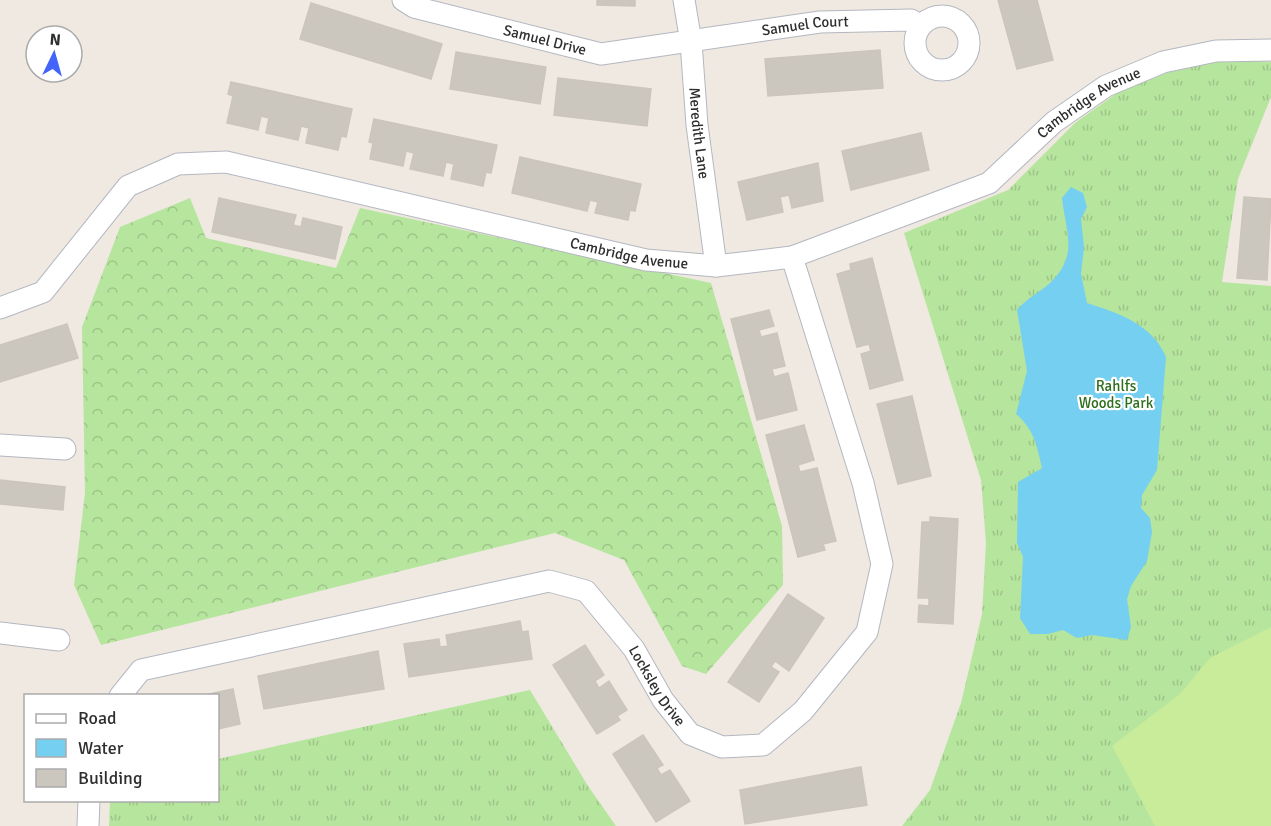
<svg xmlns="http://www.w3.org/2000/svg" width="1271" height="826" viewBox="0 0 1271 826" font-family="Signika,sans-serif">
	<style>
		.grass { fill: url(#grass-tufts) }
		.forest { fill: url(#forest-crowns) }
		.pitch { fill: #c9ec9a }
		.water { fill: #75cff0 }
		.building { fill: #cbc7bf; stroke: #cbc5ba; stroke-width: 1.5 }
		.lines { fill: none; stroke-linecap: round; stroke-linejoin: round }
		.street-casing { stroke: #b4b7c1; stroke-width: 23 }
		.street { stroke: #fff; stroke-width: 21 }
		.labels { text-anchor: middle; stroke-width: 4.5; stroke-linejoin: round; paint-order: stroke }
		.street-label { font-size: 15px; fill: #2e2e2e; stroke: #fff }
		.park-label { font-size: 15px; fill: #2c6e1b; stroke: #fff }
	</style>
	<defs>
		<pattern id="grass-tufts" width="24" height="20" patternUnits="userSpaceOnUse" patternTransform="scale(1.5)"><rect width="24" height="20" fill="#b6e59e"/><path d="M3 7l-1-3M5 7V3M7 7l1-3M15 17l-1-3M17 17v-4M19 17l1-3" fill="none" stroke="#9dc588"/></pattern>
		<pattern id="forest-crowns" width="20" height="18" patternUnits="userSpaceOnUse" patternTransform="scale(1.5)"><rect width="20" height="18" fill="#b6e59e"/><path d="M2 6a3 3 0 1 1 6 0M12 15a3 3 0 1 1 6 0" fill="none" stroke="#9dc588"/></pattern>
	</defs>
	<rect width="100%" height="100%" fill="#efe9e1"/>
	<g class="grass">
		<path d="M1221,60L1271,62V97L1238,179L1222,282L1271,286V826H902L930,790L961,703L982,614L986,543L981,480L904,233L1008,190L1075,123L1117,93L1166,73Z"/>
		<path d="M530,690L588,786L616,826H109L110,801L218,800V759Z"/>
	</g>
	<path class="forest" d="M190,198L206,238L336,268L360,208L711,283L782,526L783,585L706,674L682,666L624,560L555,533L101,645L74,585L85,493L82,327L120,227Z"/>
	<path class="pitch" d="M1271,627V826H1155L1112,746L1180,694L1210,658Z"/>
	<path class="water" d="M1071,187L1083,193L1087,207L1081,219L1084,247L1081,274L1087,303C1119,313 1153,325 1166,357L1157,470L1142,495L1141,508L1150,518L1152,532L1147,561L1131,586L1127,599L1131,627L1127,640L1092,635L1077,638L1063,630L1048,634H1030L1020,618L1023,557L1017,543L1018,482L1042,468C1037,446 1034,429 1016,414L1027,371L1017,310C1027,298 1039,293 1050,283C1079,255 1066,234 1062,198Z"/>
	<g class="building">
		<path d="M597,0H635V6L597,5Z"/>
		<path d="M998,0H1037L1053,60L1017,69Z"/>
		<path d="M311,3L442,44L431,79L300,39Z"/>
		<path d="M880,50L883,88L768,96L765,59Z"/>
		<path d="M456,52L546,67L540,104L450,89Z"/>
		<path d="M558,78L651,89L647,126L554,115Z"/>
		<path d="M231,82L352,109L346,137L341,136L338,150L306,143L309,128L301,126L298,140L266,133L269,118L261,116L258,130L227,123L233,96L228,94Z"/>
		<path d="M374,119L497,145L491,173L486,172L483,186L451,179L454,164L446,162L443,176L410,169L414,153L406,151L403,166L370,159L373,143L369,142Z"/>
		<path d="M921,133L929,170L851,190L842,151Z"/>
		<path d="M520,157L641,184L635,211L630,210L628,220L595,213L598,202L590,200L587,211L512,193Z"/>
		<path d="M818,163L823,201L792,208L789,195L780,197L783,212L747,220L738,182Z"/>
		<path d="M1244,197L1271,199L1267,280L1237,278Z"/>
		<path d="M219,198L296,215L293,225L301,227L303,218L342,227L335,259L212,232Z"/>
		<path d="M872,258L903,380L870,389L861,354L871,351L869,344L857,347L837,274L851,270L850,264Z"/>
		<path d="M769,310L774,326L759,330L761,337L777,333L785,366L772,369L774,377L788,373L797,410L757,420L731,319Z"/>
		<path d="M67,324L78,358L0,382V345Z"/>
		<path d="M912,396L931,476L898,484L877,404Z"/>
		<path d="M804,425L814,460L798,465L800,472L817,468L836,541L823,544L825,550L798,557L766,435Z"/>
		<path d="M0,480L65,487L63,510L0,504Z"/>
		<path d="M930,517L958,519L953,624L918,622L919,605L929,606V598H918L922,522H930Z"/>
		<path d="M788,594L824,618L789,671L775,661L771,667L779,672L759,702L728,682Z"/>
		<path d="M520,621L522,632L528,631L532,659L409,677L404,644L439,639L440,647L448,646L446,635Z"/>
		<path d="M585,645L604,675L595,681L599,688L609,681L627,710L617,716L620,720L597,734L553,665Z"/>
		<path d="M378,651L384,689L264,709L258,676Z"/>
		<path d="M233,689L240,724L218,729V696H200Z"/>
		<path d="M643,735L663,765L657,768L661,775L670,770L690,801L656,822L613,754Z"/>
		<path d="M861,767L867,805L745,824L740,790Z"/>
	</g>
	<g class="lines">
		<g class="street-casing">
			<g id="street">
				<path id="s1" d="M403,0L414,7L601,54L820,22L911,20L920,25"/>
				<path id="s2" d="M684,0L691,42L697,125L716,266"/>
				<circle cx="942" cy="43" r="27"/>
				<path id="s3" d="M0,308L43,292L128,186L178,164L226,162L646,260L716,266L792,257L989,183L1054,122L1106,86L1163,62L1216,51L1271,50"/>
				<path d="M0,445L65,449"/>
				<path d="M0,633L59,640"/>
				<path id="s4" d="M120,696L141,670L549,581L586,591L634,649L663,700L690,734L722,747L763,745L803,711L867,632L882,564L863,483L792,257"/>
				<path d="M88,826L89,800"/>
			</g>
		</g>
		<use href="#street" class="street"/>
	</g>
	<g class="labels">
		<g class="street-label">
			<text dy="5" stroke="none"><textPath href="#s1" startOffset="412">Samuel Court</textPath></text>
			<text dy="5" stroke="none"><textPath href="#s1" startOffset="148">Samuel Drive</textPath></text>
			<text dy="5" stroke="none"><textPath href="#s3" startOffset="1202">Cambridge Avenue</textPath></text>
			<text dy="5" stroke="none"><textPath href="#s2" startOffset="134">Meredith Lane</textPath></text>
			<text dy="5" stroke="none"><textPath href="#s3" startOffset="698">Cambridge Avenue</textPath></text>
			<text dy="5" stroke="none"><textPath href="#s4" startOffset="608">Locksley Drive</textPath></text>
		</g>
		<g class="park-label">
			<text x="1116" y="391">Rahlfs<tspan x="1116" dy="17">Woods Park</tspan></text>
		</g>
	</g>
	<rect x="24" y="694" width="195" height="108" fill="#ffffff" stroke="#ababab" stroke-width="1.5"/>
	<rect x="36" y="714" width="30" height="9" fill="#ffffff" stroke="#ababab" stroke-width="1.5"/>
	<text x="78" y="724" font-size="18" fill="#2e2e2e">Road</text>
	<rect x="36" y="739" width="30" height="18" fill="#75cff0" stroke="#ababab" stroke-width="1.5"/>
	<text x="78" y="754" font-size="18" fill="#2e2e2e">Water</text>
	<rect x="36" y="769" width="30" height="18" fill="#cbc7bf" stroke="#ababab" stroke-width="1.5"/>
	<text x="78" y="784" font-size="18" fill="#2e2e2e">Building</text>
	<g transform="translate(54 54) rotate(5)"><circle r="28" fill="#ffffff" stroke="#ababab" stroke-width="1.5"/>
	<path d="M0-4.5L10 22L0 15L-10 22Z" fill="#4264fb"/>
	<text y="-9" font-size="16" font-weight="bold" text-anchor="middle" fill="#2e2e2e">N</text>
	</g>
</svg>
